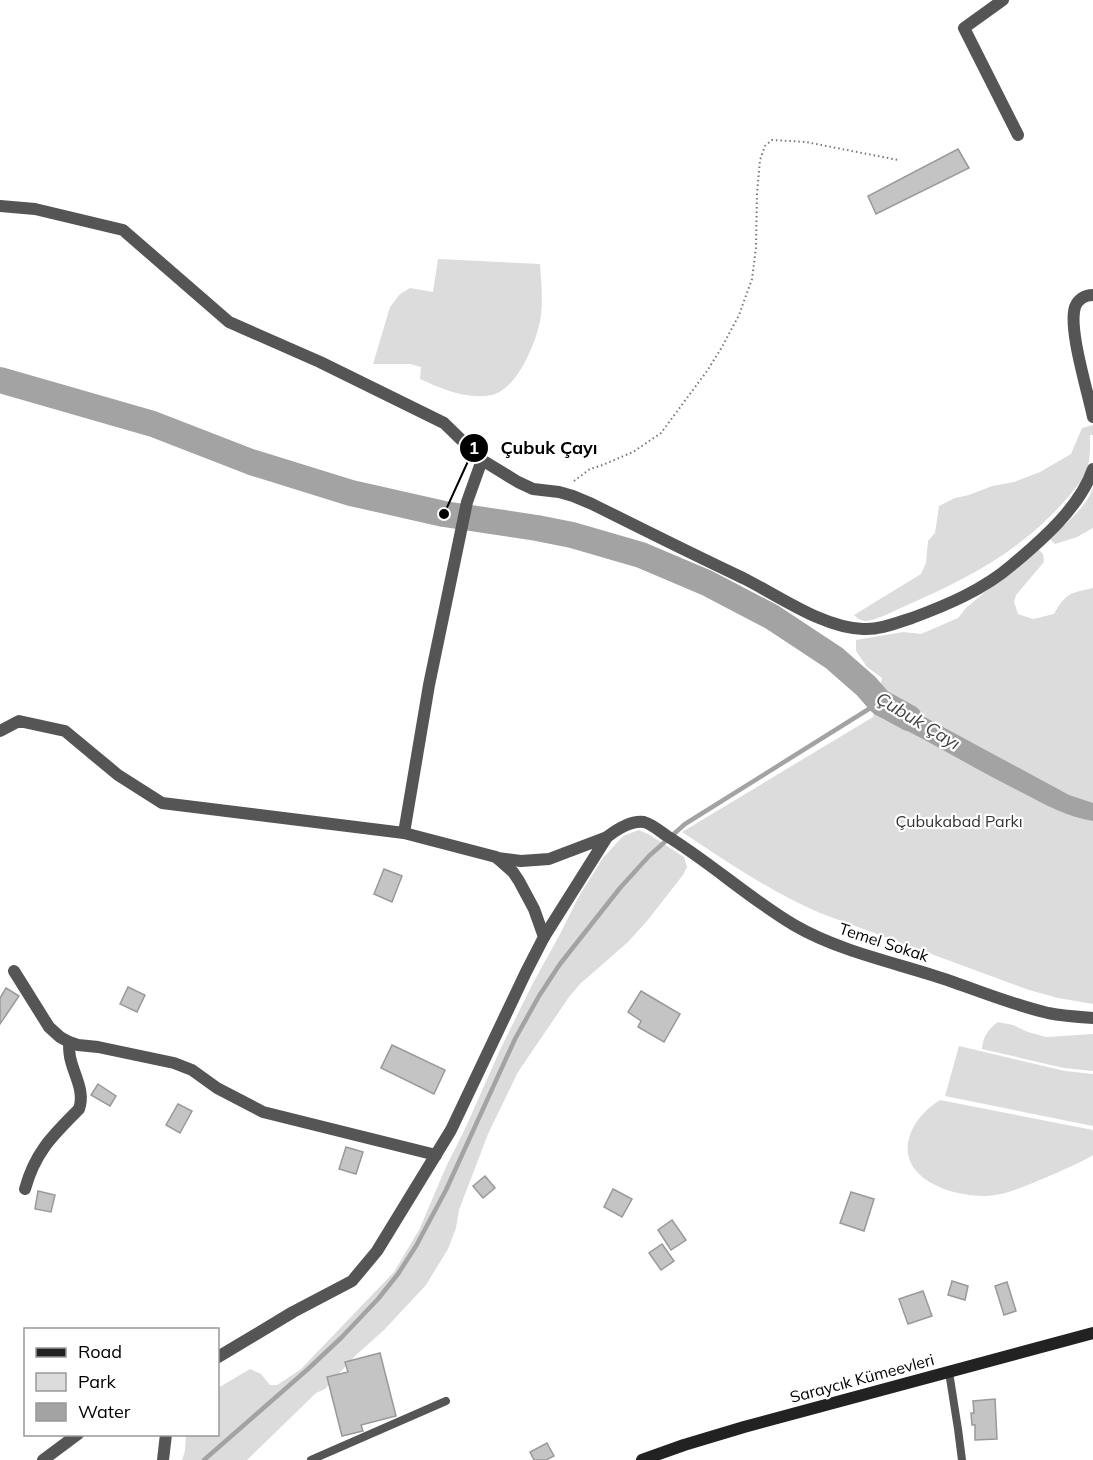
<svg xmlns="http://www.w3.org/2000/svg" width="1093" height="1460" viewBox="0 0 1093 1460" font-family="Mulish,sans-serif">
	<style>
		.green { fill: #dcdcdc }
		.water { fill: #a3a3a3 }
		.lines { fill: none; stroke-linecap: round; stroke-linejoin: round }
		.stream { stroke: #a3a3a3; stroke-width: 4.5 }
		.river { stroke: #a3a3a3; stroke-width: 26 }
		.building { fill: #c4c4c4; stroke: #999; stroke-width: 1.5 }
		.path { stroke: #777; stroke-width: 2; stroke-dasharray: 1.5 3; stroke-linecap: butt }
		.lane { stroke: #555; stroke-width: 8 }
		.street { stroke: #555; stroke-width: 12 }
		.secondary { stroke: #222; stroke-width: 12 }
		.labels { text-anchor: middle; stroke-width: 4.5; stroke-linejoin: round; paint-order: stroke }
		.park-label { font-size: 16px; fill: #333; stroke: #fff }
		.street-label { font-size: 16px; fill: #000; stroke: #fff }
		.water-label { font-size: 18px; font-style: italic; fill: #444; stroke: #fff }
		.leader { fill: none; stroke: #000; stroke-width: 2 }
		.callout-dot { fill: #000; stroke: #fff; stroke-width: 2 }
		.mark-label { font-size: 18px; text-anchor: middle; font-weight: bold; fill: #fff }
		.callout-label { font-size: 18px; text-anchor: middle; font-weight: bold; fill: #000; stroke: #fff; stroke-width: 4.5; stroke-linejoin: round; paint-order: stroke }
	</style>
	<rect width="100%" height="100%" fill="#fff"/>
	<g class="green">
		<path d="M438,259L540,264C541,280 543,299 541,315C538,339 518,389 492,395C467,400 442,389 420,379L421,367L410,364H373L390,307L400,294L410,288L433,292Z"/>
		<path d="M1093,425V435H1090C1090,451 1091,466 1082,479C1069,498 1046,522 1028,536C992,566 948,587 905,606C897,610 874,621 866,621C861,621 857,618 854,615L921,574L926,563L928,541L935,533L939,506L955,498L969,495L992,486L1014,482L1040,472L1071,454L1082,428Z"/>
		<path d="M1093,486V528L1077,537L1055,544L1050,539C1064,524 1089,506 1093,486Z"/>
		<path d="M1037,548L1043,554L1044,562L1016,595L1014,602L1018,614L1033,619L1054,614C1066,593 1070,593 1093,588V1004L1058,998L1029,990L820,913C771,892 727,862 682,832L873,717L882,678L867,667L856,651V640L903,632L921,634L958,618L966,608Z"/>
		<path d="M639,830L650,835L684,857L687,867L683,875L647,921L628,942L580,984L569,997L518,1072L488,1134L459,1210L456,1228L448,1249L426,1285L384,1330L355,1356L325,1389L316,1393L247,1460H182L185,1451L186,1435L218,1434V1388L250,1369L261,1374L270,1385H277L300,1370L394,1272L419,1230L446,1167L465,1129L500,1050L532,985L559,936L579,896L603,858L623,836Z"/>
		<path d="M998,1022L1013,1025L1028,1032L1046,1037L1093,1034V1071L1064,1068L982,1049C983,1037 988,1029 998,1022Z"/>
		<path d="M959,1046L1065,1071L1093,1074V1126L945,1096Z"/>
		<path d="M940,1100L1093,1130V1155C1078,1164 1063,1170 1047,1177C1027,1185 1007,1195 986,1196C949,1197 891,1176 912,1130C919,1116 928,1108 940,1100Z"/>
	</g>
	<path class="water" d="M882,694L1069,795L1093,803V821C1067,817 1044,804 1021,792C971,767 924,738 874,714Z"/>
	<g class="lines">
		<path class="stream" d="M204,1460L308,1369L341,1338L378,1299L398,1274L416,1246L446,1190L515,1039L539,996L560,964L620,888L649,856L685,824L880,702"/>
		<path class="river" d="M0,380L153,424L251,462L351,493L444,514L537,528L572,535L641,555L707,583L772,617L834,658L866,686L880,702L909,718"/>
	</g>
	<g class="building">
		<path d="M958,149L969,168L876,214L868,196Z"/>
		<path d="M384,869L402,876L392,902L374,894Z"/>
		<path d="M128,987L145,995L137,1012L120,1004Z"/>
		<path d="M6,988L19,996L0,1024V998Z"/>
		<path d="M641,991L680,1014L664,1042L638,1027L641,1021L628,1012Z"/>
		<path d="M392,1045L445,1070L434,1094L381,1068Z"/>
		<path d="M98,1084L116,1096L110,1106L91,1095Z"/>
		<path d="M178,1104L192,1111L180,1133L166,1125Z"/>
		<path d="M346,1147L363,1152L356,1174L339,1169Z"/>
		<path d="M485,1176L495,1188L483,1198L473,1186Z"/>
		<path d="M613,1189L632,1199L622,1217L604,1207Z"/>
		<path d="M38,1191L55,1195L51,1212L35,1209Z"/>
		<path d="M851,1192L874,1199L864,1231L840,1223Z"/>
		<path d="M672,1220L686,1240L671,1250L658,1230Z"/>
		<path d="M662,1244L674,1261L661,1270L649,1253Z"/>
		<path d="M952,1281L968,1286L965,1300L948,1295Z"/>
		<path d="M1007,1282L1016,1311L1004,1315L995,1286Z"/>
		<path d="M923,1291L932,1316L908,1324L899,1299Z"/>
		<path d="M380,1353L396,1416L361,1425L363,1431L342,1436L327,1377L348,1372L345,1362Z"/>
		<path d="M995,1399L997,1439L975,1440V1425H972L971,1413H974L973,1401Z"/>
		<path d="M547,1443L554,1456L546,1460H534L530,1452Z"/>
	</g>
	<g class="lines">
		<path class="path" d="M574,481L590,469L600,466L633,452L661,433L707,371L722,347L739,315L752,279L756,248L757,193L760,160L765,146L772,140L806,142L898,160"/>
		<g class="lane">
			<path d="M949,1372L958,1429L962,1460"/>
			<path d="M311,1460L446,1401"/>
		</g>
		<g class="street">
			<path d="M1003,0L964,28L1018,135"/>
			<path d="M0,206L35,209L123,230L229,322L320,362L444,423L482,460L518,482L533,489L559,492L573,496L592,504C642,529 692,554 743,578C779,596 823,628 863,629C880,630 896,623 912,618C947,605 983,590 1012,565C1042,540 1080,507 1093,469"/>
			<path d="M1093,295C1085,295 1078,299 1075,307C1068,329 1088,392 1093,417"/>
			<path d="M0,731L19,721L65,731L118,775L162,803L404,833L496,857L513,872L519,881L534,909L544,937L526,972L451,1130L377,1251L352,1281L293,1312L218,1357"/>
			<path d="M404,833L429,685L467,502L482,460"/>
			<path d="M607,837C616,830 631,820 644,822C652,824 661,832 667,836C711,863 750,899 794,925C837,950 888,961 935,976C973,988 1009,1004 1048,1013C1063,1016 1078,1017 1093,1018"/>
			<path d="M497,858L521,861L549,859L607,837L544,937"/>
			<path d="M14,971L49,1027L60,1037L69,1042L78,1045L98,1047L174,1063L192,1070L217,1088L263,1112L436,1155"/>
			<path d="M25,1189C35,1152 53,1135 79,1109C85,1092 75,1077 71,1061C69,1055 69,1048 69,1042"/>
			<path d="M43,1460L78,1434"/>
			<path d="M163,1460L166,1434"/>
		</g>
		<path class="secondary" d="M642,1460L684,1445L744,1427L1093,1333"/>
	</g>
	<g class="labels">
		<g class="park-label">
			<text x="959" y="827">Çubukabad Parkı</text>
		</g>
		<g class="street-label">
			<text transform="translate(884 942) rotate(18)" y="6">Temel Sokak</text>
			<text transform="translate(862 1378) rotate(-15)" y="6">Saraycık Kümeevleri</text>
		</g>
		<g class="water-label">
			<text transform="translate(918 721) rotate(31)" y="6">Çubuk Çayı</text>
		</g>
	</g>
	<path class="leader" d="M444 514L474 448"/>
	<g class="callout-dot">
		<circle cx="444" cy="514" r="6"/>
		<circle cx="474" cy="448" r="15"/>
	</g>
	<g class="mark-label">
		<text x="474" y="454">1</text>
	</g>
	<g class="callout-label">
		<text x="549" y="454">Çubuk Çayı</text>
	</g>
	<rect x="24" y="1328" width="195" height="108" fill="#ffffff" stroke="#999999" stroke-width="1.5"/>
	<rect x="36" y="1348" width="30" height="9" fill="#222222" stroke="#999999" stroke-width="1.5"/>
	<text x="78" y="1358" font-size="18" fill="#000000">Road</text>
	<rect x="36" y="1373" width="30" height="18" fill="#dcdcdc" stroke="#999999" stroke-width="1.5"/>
	<text x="78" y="1388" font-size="18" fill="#000000">Park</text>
	<rect x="36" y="1403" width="30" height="18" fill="#a3a3a3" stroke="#999999" stroke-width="1.5"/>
	<text x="78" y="1418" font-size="18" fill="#000000">Water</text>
</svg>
